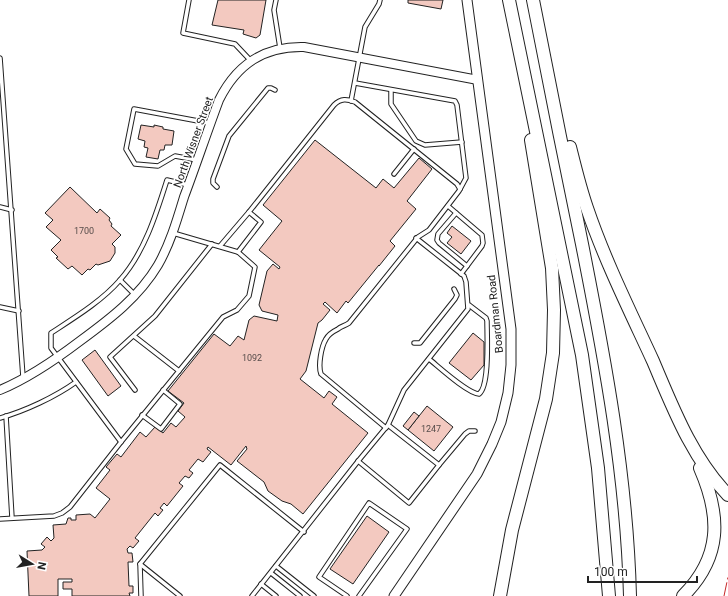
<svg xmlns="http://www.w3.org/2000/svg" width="728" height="596" viewBox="0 0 728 596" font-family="Roboto,sans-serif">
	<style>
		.building { fill: #f3c9c0; stroke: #222 }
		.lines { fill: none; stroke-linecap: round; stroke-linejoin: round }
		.service-casing { stroke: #222; stroke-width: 5.5 }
		.tertiary-casing { stroke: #222; stroke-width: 10 }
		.secondary-casing { stroke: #222; stroke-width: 11 }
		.motorway-casing { stroke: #222; stroke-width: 14 }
		.service { stroke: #fff; stroke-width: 3.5 }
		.tertiary { stroke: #fff; stroke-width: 8 }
		.secondary { stroke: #fff; stroke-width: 9 }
		.motorway { stroke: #fff; stroke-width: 12 }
		.power { stroke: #c62828; stroke-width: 1; stroke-dasharray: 14 3 2 3; stroke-linecap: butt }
		.labels { text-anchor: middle; stroke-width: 3; stroke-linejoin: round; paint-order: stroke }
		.number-label { font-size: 9px; fill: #564c4a }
		.street-label { font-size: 11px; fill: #222; stroke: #fff }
	</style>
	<rect width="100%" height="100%" fill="#fff"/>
	<g class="building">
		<path d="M218,0H266L260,35L256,38L243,34L244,30L212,25Z"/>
		<path d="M408,0H443L441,9L408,3Z"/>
		<path d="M141,125L154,127V125L163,127V129L174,131L172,145H165L164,150H160L158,159L146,157L148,148L144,147L145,141L138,139Z"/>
		<path d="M315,140L376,188L383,179L394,188L419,158L432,169L407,201L416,209L390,241L395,246L379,266V265L348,303L346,301L337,313L325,302L323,304L330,310L322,320L318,323L306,371L300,379L324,398L329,391L337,397L332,404L368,433L303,514L291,504L282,501L268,491L264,482L237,461L247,449L246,446L231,465L208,447L207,449L211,452L203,462L198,459L189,470L193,473L189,478L185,476L179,483L183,486L167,506L164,503L160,508L163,510L158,516L155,513L135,538L139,541L133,548L130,546L127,549L128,553H132L133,562H128L129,586H133V593H129L130,596H72V589H63V582H72V579H58V596H29L27,551L42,550L45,547L41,544L47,537L51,541L54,538L53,525L66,524L68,518H71V520H76V515L90,514L95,518L110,499L96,488L110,470L106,467L117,454L121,457L140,432L146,437L155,427L163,433L171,423L176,427L185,417L178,411L184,403L168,391L214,334L230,346L238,336L244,340L249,320L254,316L277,321L278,315L262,311L259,305L267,271L273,264L279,269L280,267L259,250L282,221L263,205Z"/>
		<path d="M70,187L97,213L100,209L110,218L109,220L112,224L111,226L121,235L112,244L115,247V253L110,261L98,265L96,264L90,270L88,269L82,275L72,266L68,269L56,258L58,257L51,250L61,240L46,227L53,220L45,213Z"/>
		<path d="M452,226L471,241L461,254L447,243L452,237L447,233Z"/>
		<path d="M473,333L484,342V365L471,380L449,363Z"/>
		<path d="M95,350L121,386L108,396L82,360Z"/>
		<path d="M427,406L453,427L434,451L408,430Z"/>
		<path d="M414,412L419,416L408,430L403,426Z"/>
		<path d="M367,516L389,532L353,584L330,569Z"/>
	</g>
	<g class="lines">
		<g class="service-casing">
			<g id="service">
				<path d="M189,0L183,33L235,44L251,61"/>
				<path d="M276,0L274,10L280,48"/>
				<path d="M0,58L23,377"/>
				<path d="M355,83L455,101L457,105L466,178L459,191L429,230L418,237L349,323C345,326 341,326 338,329C334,331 328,335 326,339C321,347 318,366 321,374L386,428"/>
				<path d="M391,90V104L416,141L425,145L462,142"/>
				<path d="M351,101L365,27L379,4L380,0"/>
				<path d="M197,160L175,156L158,166L135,164L126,149L134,109L209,123"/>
				<path d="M394,174L414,149"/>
				<path d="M217,187L213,183V179L229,136L268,88H271L275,90"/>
				<path d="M448,206L482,235L483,243L482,246L461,274"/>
				<path d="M0,207L12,210"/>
				<path d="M456,213L438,234L437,240L439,243L467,266"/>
				<path d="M220,246L249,212"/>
				<path d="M238,252L261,222L249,212L334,105C341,98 347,99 355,102L457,184L460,189"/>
				<path d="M120,280L135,295"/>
				<path d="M0,307L19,311"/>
				<path d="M134,336L179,371"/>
				<path d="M414,343H420L455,299L457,295L454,289"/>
				<path d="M429,359C439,367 467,393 479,394C490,386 487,335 487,321L486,318L469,305"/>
				<path d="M135,390L110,357L155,316L212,244"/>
				<path d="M142,415L161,429L180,404L163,390"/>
				<path d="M6,416L12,518"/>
				<path d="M0,418C25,411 55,397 76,382"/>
				<path d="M388,425L439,465L465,434L469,431H475"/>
				<path d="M121,442L51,348V333C74,318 102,301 120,280C144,253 156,215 167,180L188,185"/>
				<path d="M358,461L409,503L439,465"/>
				<path d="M0,519L54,516L62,513L70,507L121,442L223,317L237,310L249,296L255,267L238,252L173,233"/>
				<path d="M140,564L180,596"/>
				<path d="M276,566L314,596"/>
				<path d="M271,573L300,596"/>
				<path d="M261,584L276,596"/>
				<path d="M141,596L140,564L220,465L304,532"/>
				<path d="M252,596L359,460L388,425L404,390L468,309L466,282L464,276L416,238"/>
				<path d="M347,596L319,577L369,503L407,529L359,596"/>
			</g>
		</g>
		<g class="tertiary-casing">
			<path id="tertiary" d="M0,390C29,378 55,360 80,341C110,319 139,297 158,265C170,244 177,220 184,197C196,165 207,132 219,100C237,64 264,46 304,47L478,80"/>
		</g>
		<g class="secondary-casing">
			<path id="secondary" d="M394,596L477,474L492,444L501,422L508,393L511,365V329L467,0"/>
		</g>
		<g class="motorway-casing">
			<g id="motorway">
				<path d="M509,0L582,355L598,468L609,596"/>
				<path d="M533,0C549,81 565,163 582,244C605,360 627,477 630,596"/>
				<path d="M570,147C575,167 580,188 587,208C605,261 630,311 653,361C673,408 692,458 728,495"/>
				<path d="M500,596L512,530L546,399L553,353L554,310L552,268L531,140"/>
				<path d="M683,596C722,557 721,516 700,468"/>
			</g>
		</g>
		<use href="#service" class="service"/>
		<use href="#tertiary" class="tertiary"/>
		<use href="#secondary" class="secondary"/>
		<use href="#motorway" class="motorway"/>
		<path class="power" d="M724,596L728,577"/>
	</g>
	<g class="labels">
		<g class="number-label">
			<text x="84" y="234">1700</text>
			<text x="252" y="361">1092</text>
			<text x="431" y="432">1247</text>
		</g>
		<g class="street-label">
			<text transform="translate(193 142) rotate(-70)" y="4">North Wisner Street</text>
			<text transform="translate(495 314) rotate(-96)" y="4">Boardman Road</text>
		</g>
	</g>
	<g transform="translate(32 564) rotate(101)" stroke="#ffffff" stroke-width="3" paint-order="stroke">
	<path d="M0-3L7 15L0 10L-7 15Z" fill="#222222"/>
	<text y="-6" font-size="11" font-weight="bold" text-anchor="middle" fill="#222222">N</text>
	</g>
	<path d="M588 576v6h109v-6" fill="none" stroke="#222222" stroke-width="2"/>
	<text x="594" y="576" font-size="12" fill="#222222" stroke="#ffffff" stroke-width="3" paint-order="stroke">100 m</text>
</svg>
